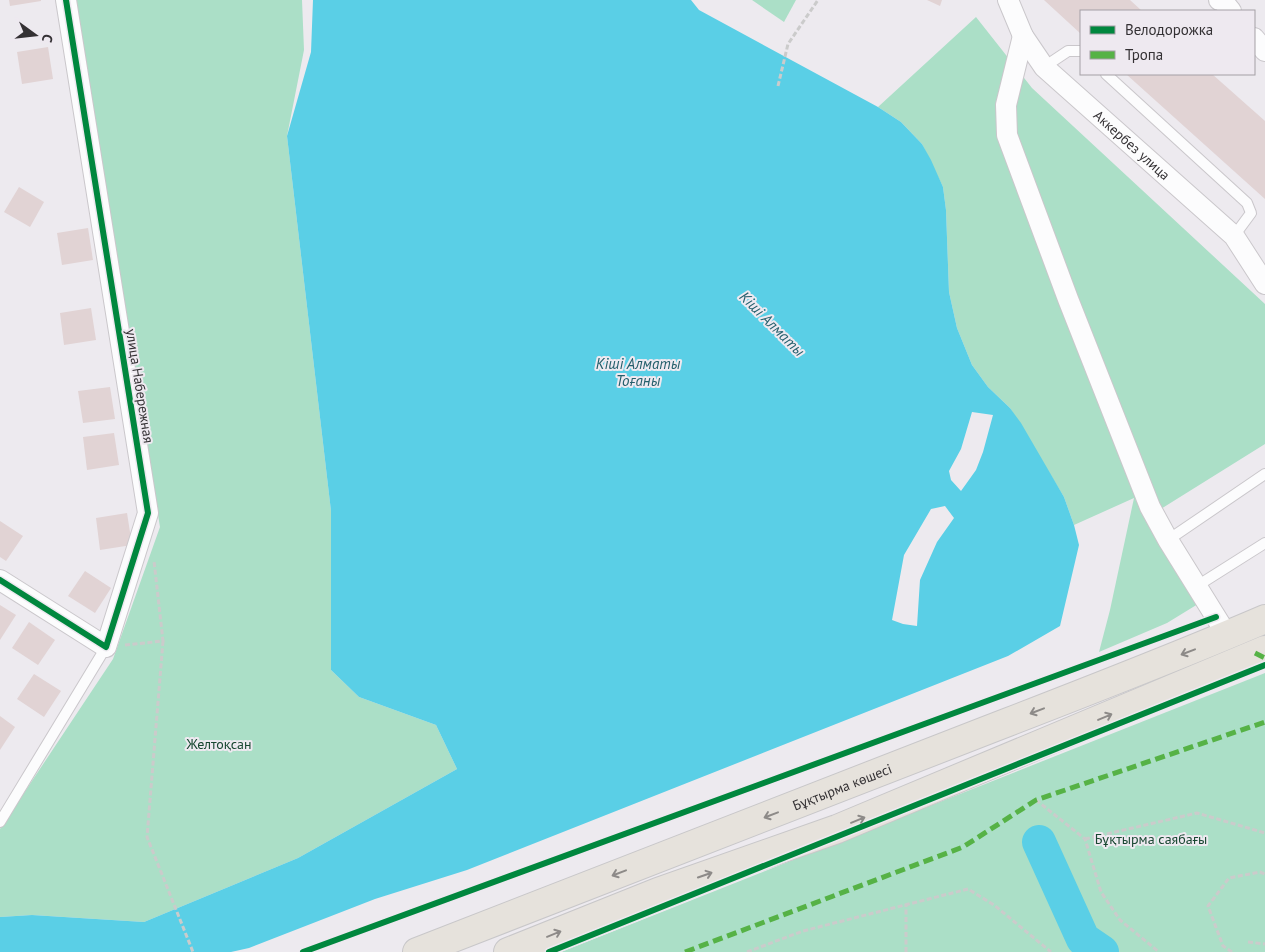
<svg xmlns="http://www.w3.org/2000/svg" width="1265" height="952" viewBox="0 0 1265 952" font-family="'PT Sans',sans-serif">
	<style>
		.green { fill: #abdfc7 }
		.water { fill: #5acfe6; fill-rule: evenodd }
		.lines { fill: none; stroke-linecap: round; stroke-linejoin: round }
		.river { stroke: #5acfe6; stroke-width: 34 }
		.building { fill: #e1d3d4 }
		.service-casing { stroke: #cac7cb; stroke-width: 12 }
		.minor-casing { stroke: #cac7cb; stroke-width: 22 }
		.primary-casing { stroke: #c8c7c9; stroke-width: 30 }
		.path { stroke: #cbcbcb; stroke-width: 3; stroke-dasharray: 5 2.5; stroke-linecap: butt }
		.service { stroke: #fcfcfd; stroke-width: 10 }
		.minor { stroke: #fcfcfd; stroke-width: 20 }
		.primary { stroke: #e6e2dc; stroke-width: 28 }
		.quiet { stroke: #56b246; stroke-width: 5; stroke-dasharray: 10 5; stroke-linecap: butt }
		.cycleway-casing { stroke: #eee9f0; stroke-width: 9 }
		.cycleway { stroke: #00873e; stroke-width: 6 }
		.oneway { stroke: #8d8a88 }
		.labels { text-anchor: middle; stroke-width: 4; stroke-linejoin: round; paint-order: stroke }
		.street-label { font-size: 14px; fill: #343134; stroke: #eee9f0 }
		.park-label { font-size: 14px; fill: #184731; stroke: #eee9f0 }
		.water-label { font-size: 15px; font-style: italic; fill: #245f6c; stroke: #eee9f0 }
	</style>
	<rect width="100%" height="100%" fill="#edeaef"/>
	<g class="green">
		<path d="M74,0H302L304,50L287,136L331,511V670L359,697L436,725L457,769L298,858L144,922L32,915L0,917V829L113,659L160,527Z"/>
		<path d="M752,0H796L784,22Z"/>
		<path d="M976,17L1032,88L1265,304V444L1156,512L1135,499L1198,604L1167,623L1099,652L1110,610L1134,498L1074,525L1064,497L1010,408L988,387L972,365L957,328L949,292L946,210L943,187L922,144L901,122L878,107Z"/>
		<path d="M1265,673V952H561Z"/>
	</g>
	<path class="water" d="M313,0H691L699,10L878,107L901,122L922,144L931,160L943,187L946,210L949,292L957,328L972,365L988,387L1010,408L1021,423L1064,497L1074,525L1079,545L1060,626L1008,656L467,870L375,899L249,948L231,952H0V917L32,915L144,922L298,858L457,769L436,725L359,697L331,670V511L287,136L311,52ZM972,412L993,415L983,452L976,470L961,491L951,480L949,471L961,449ZM945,506L954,518L937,542L920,580L917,626L903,624L892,620L904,555L931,509Z"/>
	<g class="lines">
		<path class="river" d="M1039,842L1083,939L1102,952"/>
	</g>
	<g class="building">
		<path d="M9,0H41V1L10,6Z"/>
		<path d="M927,0H942L940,6Z"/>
		<path d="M1044,0H1130L1142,11H1081V34Z"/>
		<path d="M48,47L53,79L22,84L17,52Z"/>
		<path d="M1126,74H1212L1265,121V199Z"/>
		<path d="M19,187L44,202L30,227L4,212Z"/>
		<path d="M88,228L93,260L62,265L57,233Z"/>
		<path d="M91,308L96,340L64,345L60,313Z"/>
		<path d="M110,387L115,419L83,423L78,391Z"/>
		<path d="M114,433L119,465L87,470L83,437Z"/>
		<path d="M127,513L132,545L100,550L96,518Z"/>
		<path d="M0,521L23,536L6,561L0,557Z"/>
		<path d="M85,571L111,588L95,613L68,596Z"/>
		<path d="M0,605L16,615L0,640Z"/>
		<path d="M29,622L55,640L38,665L12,648Z"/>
		<path d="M34,674L61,691L44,717L17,699Z"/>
		<path d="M0,716L15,727L0,750Z"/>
	</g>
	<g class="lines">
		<g class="service-casing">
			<g id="service">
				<path d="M1044,67L1068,51H1081"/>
				<path d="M1106,74L1247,203L1251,213L1234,236"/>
				<path d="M1168,540L1265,474"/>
				<path d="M1197,586L1265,543"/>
				<path d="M0,822L106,647"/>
			</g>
		</g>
		<g class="minor-casing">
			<g id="minor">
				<path id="s1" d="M1008,0L1023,36L1044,67L1234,236L1265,284"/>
				<path d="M1219,0H1222L1231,11"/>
				<path d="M1023,36L1006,105L1007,135L1068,299L1150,507L1168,540L1227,635"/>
				<path d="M1254,38L1265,51"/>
				<path d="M0,580L106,647L148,513L66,0"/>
			</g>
		</g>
		<g class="primary-casing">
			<g id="primary">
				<path id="s2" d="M417,952C606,878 796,806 985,731C1078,695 1172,659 1265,619"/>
				<path d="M508,952L658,892L837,829L1265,650"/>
			</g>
		</g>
		<g class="path">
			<path d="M778,86L788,44L818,0"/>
			<path d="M163,641L147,837L193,952"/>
			<path d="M125,645L163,641L154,561"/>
			<path d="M1036,800L1085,839L1101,892L1120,920L1159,952"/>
			<path d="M1085,839L1197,813L1265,833"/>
			<path d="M1248,942L1265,944"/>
			<path d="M747,952L803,931L968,889L994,905L1051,952"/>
			<path d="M906,952V904"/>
			<path d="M1232,952L1223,946L1208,906L1229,878L1260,872L1265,874"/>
		</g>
		<use href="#service" class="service"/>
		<use href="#minor" class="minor"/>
		<use href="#primary" class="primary"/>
		<g class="quiet">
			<path d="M1255,653L1265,658"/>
			<path d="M685,952L963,847L1036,800L1265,722"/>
		</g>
		<g class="cycleway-casing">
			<g id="cycleway">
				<path d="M0,580L106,647L148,513L66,0"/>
				<path d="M303,952L1216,617"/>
				<path d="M549,952L1265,665"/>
			</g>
		</g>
		<use href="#cycleway" class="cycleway"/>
	</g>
	<defs><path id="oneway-shaft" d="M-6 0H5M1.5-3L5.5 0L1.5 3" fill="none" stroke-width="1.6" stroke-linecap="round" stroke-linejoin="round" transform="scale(1.25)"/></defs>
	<g class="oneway">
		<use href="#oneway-shaft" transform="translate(1188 652) rotate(159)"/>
		<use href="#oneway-shaft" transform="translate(1037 711) rotate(159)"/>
		<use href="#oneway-shaft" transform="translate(1105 717) rotate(-23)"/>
		<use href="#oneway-shaft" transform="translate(771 815) rotate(159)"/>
		<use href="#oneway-shaft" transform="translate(858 820) rotate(-22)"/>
		<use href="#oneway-shaft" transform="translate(619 873) rotate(159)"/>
		<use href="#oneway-shaft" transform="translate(705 875) rotate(-19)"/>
		<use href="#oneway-shaft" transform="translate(554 934) rotate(-22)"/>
	</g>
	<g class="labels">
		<g class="street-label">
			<text dy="5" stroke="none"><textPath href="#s1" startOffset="194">Аккербез улица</textPath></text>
			<text transform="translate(140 386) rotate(81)" y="5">улица Набережная</text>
			<text dy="5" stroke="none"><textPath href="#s2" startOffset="456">Бұқтырма көшесі</textPath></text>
		</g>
		<g class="park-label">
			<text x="219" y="749">Желтоқсан</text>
			<text x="1151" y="844">Бұқтырма саябағы</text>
		</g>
		<g class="water-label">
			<text transform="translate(772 324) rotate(45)" y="5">Кіші Алматы</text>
			<text x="638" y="369">Кіші Алматы<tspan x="638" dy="17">Тоғаны</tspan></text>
		</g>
	</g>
	<rect x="1080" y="10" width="175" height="65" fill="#eee9f0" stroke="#a49fa5"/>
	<rect x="1090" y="26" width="25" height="8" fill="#00873e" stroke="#a49fa5"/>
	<text x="1125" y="35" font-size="15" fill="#343134">Велодорожка</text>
	<rect x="1090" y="51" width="25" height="8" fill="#56b246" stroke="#a49fa5"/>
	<text x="1125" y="60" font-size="15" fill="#343134">Тропа</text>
	<g transform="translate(35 35) rotate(105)" stroke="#eee9f0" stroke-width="4" paint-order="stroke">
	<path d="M0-4L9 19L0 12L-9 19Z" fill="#343134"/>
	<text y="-8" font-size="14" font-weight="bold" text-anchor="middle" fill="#343134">С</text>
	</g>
</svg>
